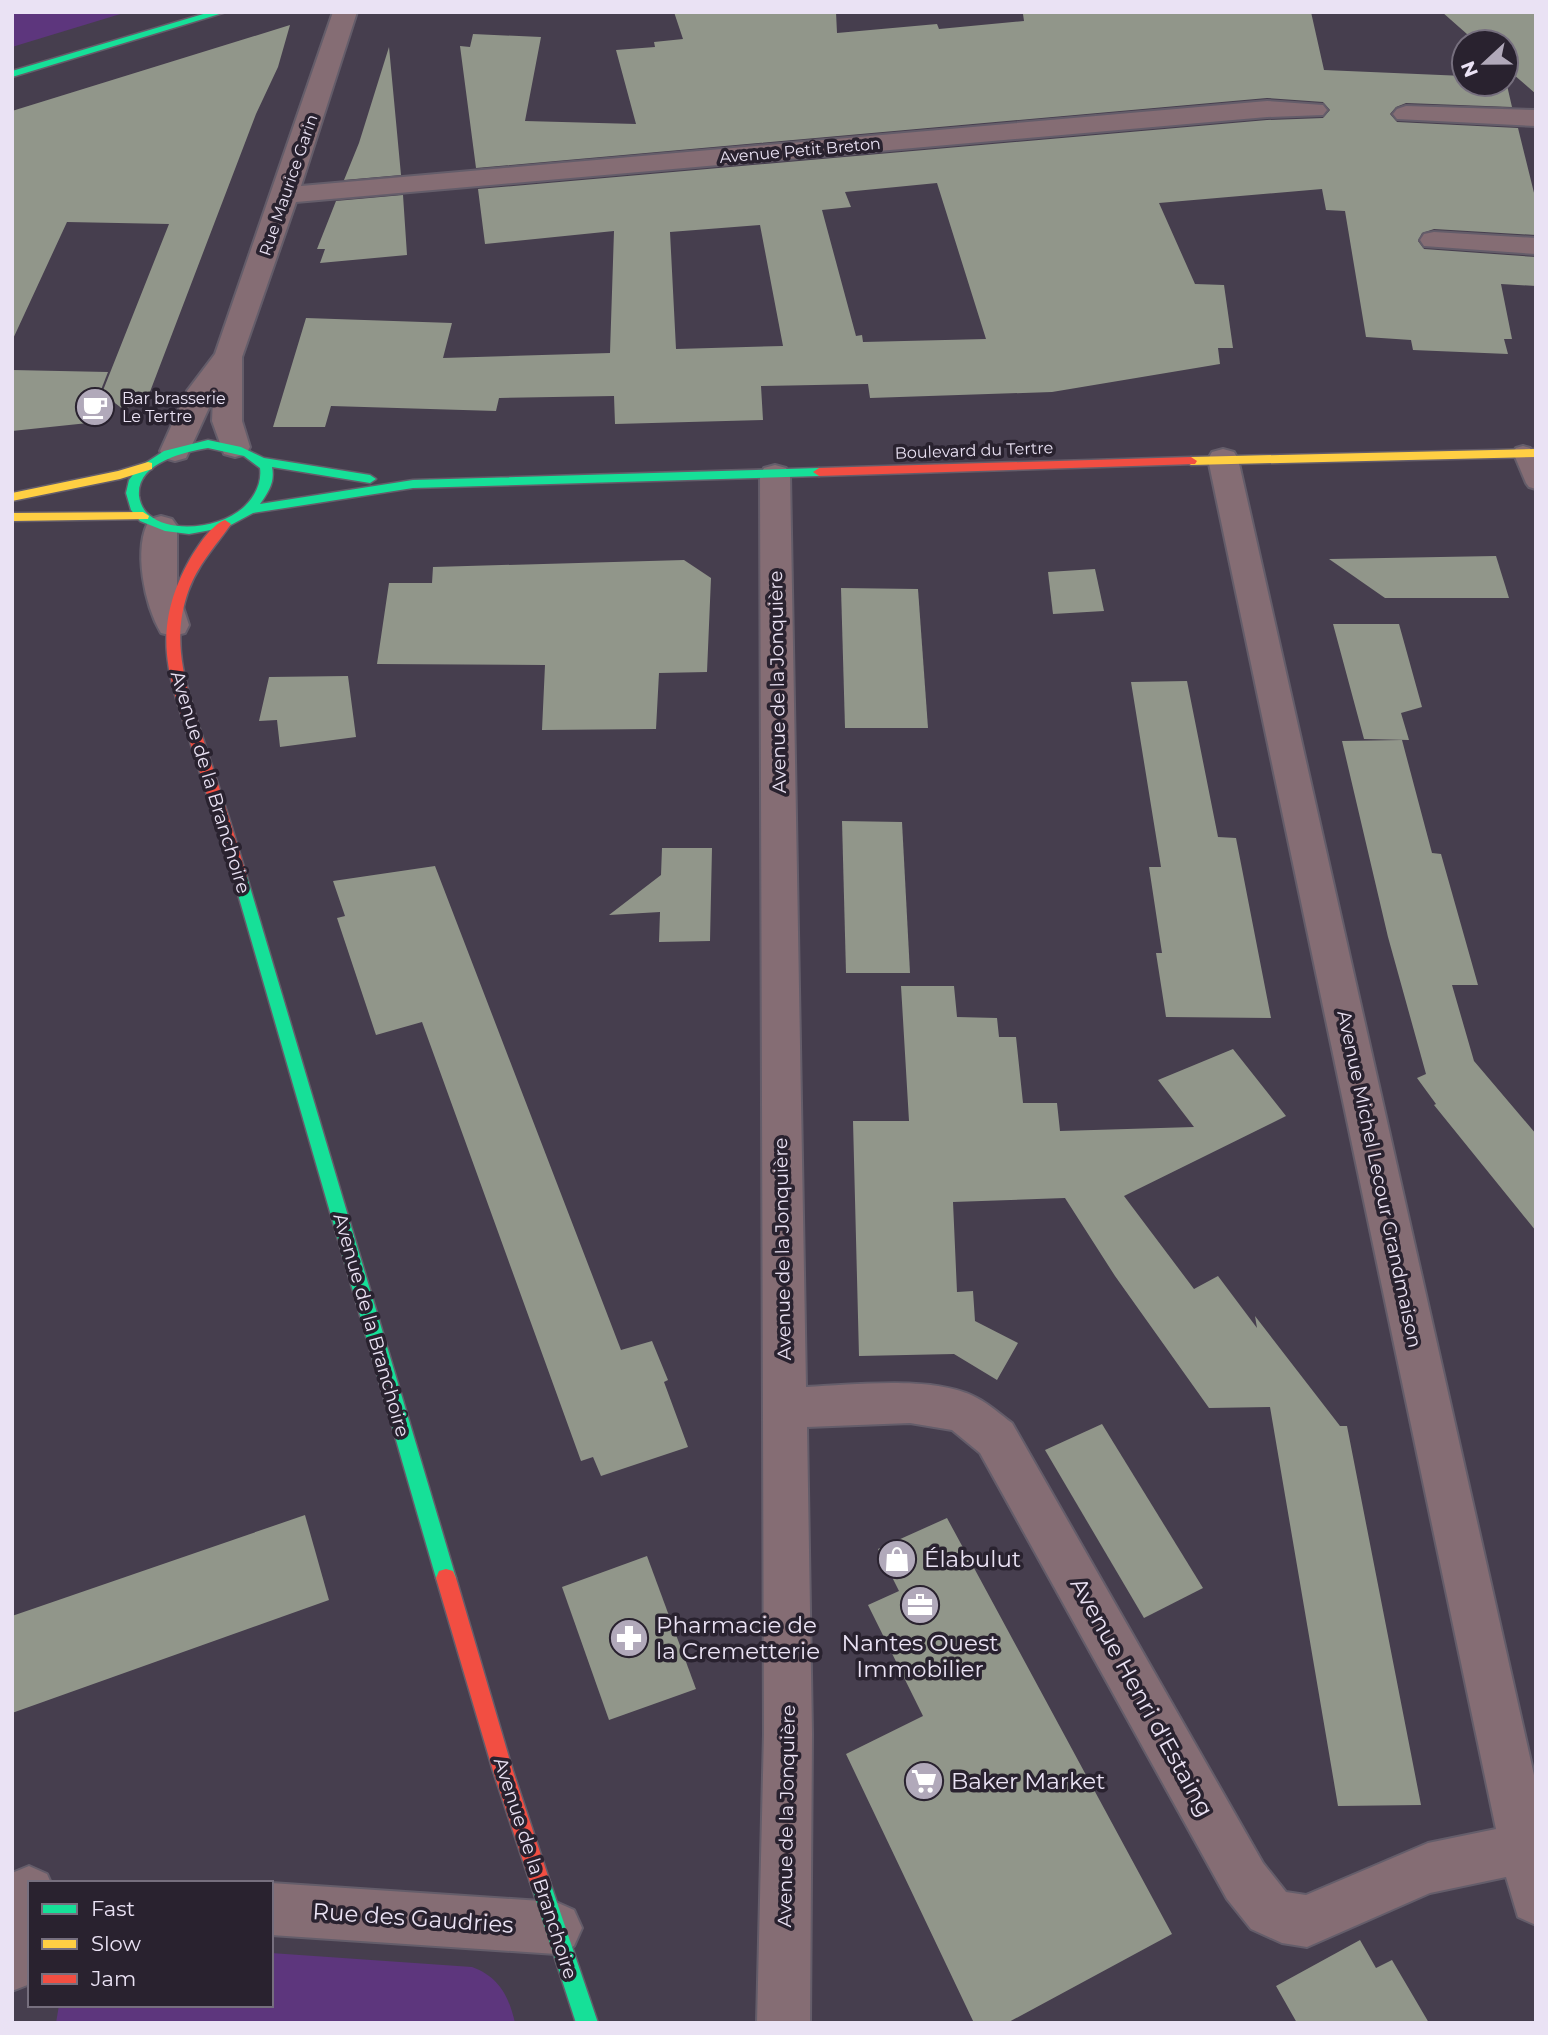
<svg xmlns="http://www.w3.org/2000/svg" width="1548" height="2035" viewBox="0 0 1548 2035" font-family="Montserrat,sans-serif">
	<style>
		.green { fill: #5d367d }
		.building { fill: #91968a; fill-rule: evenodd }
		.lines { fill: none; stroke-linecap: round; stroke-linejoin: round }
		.lane-casing { stroke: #645d6a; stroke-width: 4 }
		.street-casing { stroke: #645d6a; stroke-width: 4 }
		.fast-casing { stroke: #645d6a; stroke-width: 3 }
		.slow-casing { stroke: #645d6a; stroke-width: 3 }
		.jam-casing { stroke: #645d6a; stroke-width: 3 }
		.lane { fill: #856d74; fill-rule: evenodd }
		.street { fill: #856d74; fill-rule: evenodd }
		.fast { fill: #16e098; fill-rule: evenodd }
		.slow { fill: #ffcf43; fill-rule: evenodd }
		.jam { fill: #f24e42; fill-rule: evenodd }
		.labels { text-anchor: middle; stroke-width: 7; stroke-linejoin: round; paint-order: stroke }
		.far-street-label { font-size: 16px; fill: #eae2f4; stroke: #29222f }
		.far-poi-label { font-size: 16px; fill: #eae2f4; stroke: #29222f; text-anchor: start }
		.street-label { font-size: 19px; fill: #eae2f4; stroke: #29222f }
		.near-poi-label { font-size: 23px; fill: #eae2f4; stroke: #29222f; text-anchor: start }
		.near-street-label { font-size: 23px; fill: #eae2f4; stroke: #29222f }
	</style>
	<rect width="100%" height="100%" fill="#463e4e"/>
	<g class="green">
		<path d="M12,12H127L12,47Z"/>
		<path d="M271,1953L472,1967C499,1977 509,1996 515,2023H56L59,2005H271Z"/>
	</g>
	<g class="building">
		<path d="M674,12H836L837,33L937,24L939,29L1024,21L1023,14L1066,12H1311L1324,70L1464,76V84H1506V81L1512,107L1406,103L1396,107L1390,114L1397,122L1518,128L1536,201V235L1434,229L1422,233L1418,241L1424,249L1536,257V286L1501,284L1512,339H1504L1508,354L1413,350L1411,340L1366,337L1345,211L1326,210L1322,189L1159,203L1195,284L1224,285L1233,348H1218L1220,364L1052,392L870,398L868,384L761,386L763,420L615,424L614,396L499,398L496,411L331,406L325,427H273L306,318L452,323L443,358L610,353L614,231L485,244L478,189L1267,120L1323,118L1330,110L1323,102L1267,98L476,168L460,46L470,47L473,34L541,37L525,121L636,124L616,50L655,47L654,42L683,39ZM937,183L986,339L863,342L862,335L856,336L822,210L851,207L845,192ZM760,225L783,346L676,349L670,232Z"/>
		<path d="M1442,12H1536V94L1506,68V42H1476Z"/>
		<path d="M290,25L278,67L256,114L148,397L124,410L102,393L169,224L67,222L12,341V111Z"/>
		<path d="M389,47L401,175L344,180L359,143Z"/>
		<path d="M403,195L407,255L320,263L325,249H317L336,201Z"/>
		<path d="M12,370L108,372L88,423L12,431Z"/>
		<path d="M1496,556L1509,598H1385L1329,559Z"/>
		<path d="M684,560L711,578L707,672L659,673L656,729L542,730L545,665L377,664L389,583H432L433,567Z"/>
		<path d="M1095,569L1104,611L1053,614L1048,572Z"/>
		<path d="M841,588L918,589L928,728H845Z"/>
		<path d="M1333,624H1399L1422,707L1401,713L1409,740L1364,739Z"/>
		<path d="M348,676L356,737L280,747L277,720L259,721L269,677Z"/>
		<path d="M1187,681L1218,837L1236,838L1271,1018L1166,1017L1156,953H1162L1149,867H1161L1131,682Z"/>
		<path d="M1402,740L1432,853L1441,854L1478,985H1452L1474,1061L1536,1134V1231L1434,1105L1436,1104L1417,1078L1426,1074L1388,937L1342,741Z"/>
		<path d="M842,821L902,822L910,973H846Z"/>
		<path d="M662,848H712L710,941L659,942L660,912L609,915L661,875Z"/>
		<path d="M435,866L621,1350L652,1341L668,1380L664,1382L688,1447L601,1476L593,1457L581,1461L422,1022L376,1035L337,918L345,916L333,881Z"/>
		<path d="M901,986H954L957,1017L997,1018L999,1037H1016L1023,1103H1057L1060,1131L1194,1127L1158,1080L1233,1049L1286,1116L1124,1196L1194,1289L1218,1276L1257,1328L1255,1316L1340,1426H1347L1421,1805L1338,1806L1270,1407L1209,1408L1115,1276L1065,1198L953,1202L957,1292L973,1291L975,1321L1018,1343L997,1380L954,1354L859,1356L853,1121H909Z"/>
		<path d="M1102,1424L1203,1588L1144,1618L1045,1450Z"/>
		<path d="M305,1515L329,1600L12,1713V1616Z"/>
		<path d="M947,1518L1172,1934L1007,2023H974L846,1754L923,1716L868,1605L899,1591L878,1549Z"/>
		<path d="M647,1556L696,1689L609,1720L562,1587Z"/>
		<path d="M1360,1940L1376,1968L1392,1960L1429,2023H1297L1276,1986Z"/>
	</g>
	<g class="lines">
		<g class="lane-casing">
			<path id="lane" d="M1523,446L1530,448L1536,459V489L1529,487L1526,483L1513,452L1516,448Z"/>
		</g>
		<g class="street-casing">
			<g id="street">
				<path d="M333,12H357L301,186L1267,101L1323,105L1327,110L1323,115L1267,117L296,202L242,357V421L250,447L246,454L235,457L224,454L212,421L213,399L186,458L175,461L164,458L160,451L187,391L215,354Z"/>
				<path d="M1406,106L1536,110V126L1397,119L1393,114L1397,109Z"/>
				<path d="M1434,232L1536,238V254L1424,246L1420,240L1424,234Z"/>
				<path d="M1223,449L1234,452L1238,459L1536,1784V1925L1518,1917L1506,1877L1430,1893L1307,1947L1282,1943L1251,1929L1227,1899L980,1453L952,1430L910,1423L807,1427L812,1734L810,2023H757L764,1734L760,475L764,468L775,465L786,468L790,475L806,1387C854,1385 935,1375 977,1398C989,1404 1001,1415 1012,1423L1263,1863L1286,1892L1306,1895L1428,1843L1496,1829L1208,459L1212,452Z"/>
				<path d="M161,516L172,519L177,526V589L189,625L185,633L173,636L161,633C145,606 132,547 150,519Z"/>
				<path d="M29,1866L47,1874L51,1883H30V1984L12,1991V1873Z"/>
				<path d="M271,1883L556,1902L574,1910L582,1928L574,1946L556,1954L271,1935Z"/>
			</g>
		</g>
		<g class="fast-casing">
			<g id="fast">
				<path d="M210,12H226L12,77V71Z"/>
				<path d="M208,440L241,447L264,458L370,475L376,479L370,483L272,467C275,482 269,491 260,504L413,480L819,468L825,472L819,476L413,488L253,513L227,527L189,534L165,531L140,521L131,510L126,493L129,480L138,468L164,451ZM208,448L244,456L260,468C262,483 255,496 245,506C224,527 173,535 149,515C143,510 140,503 139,496C136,463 184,452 208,448Z"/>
				<path d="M240,871L247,877L456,1578L453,1585L446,1587L439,1585L436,1578L233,877Z"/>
				<path d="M540,1872L547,1875L550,1882L598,2023H576L530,1882L533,1875Z"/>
			</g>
		</g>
		<g class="slow-casing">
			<g id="slow">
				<path d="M1536,449V457L1191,465L1185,461L1191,457Z"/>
				<path d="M148,462L152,463V469L120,479L12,501V493L118,471Z"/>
				<path d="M143,512L149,516L148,519L12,521V513Z"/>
			</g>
		</g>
		<g class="jam-casing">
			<g id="jam">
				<path d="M1191,457L1197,461L1195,464L819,476L813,472L819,468Z"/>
				<path d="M225,520L231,524C215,547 198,564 188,592C168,649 191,699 208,754C222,795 235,836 247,877L240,883L233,877C220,836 207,795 194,754C170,680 148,634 190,559C198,546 211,525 225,520Z"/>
				<path d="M446,1569L453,1571L456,1578L513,1771L550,1882L547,1889L540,1892L533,1889L530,1882L493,1771L436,1578L439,1571Z"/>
			</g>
		</g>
		<use href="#lane" class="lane"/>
		<use href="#street" class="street"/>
		<use href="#fast" class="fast"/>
		<use href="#slow" class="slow"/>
		<use href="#jam" class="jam"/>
	</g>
	<defs>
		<g id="cafe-disc" transform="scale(2.0125)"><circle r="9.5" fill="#b1a9ba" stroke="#29222f"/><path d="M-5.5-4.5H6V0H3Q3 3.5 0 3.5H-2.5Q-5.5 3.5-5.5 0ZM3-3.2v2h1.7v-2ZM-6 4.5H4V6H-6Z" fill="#fff"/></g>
		<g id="shop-disc" transform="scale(2.0125)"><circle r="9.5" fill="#b1a9ba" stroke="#29222f"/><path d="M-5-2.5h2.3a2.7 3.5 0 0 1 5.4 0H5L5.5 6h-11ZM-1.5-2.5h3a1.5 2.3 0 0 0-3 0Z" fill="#fff"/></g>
		<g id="office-disc" transform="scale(2.0125)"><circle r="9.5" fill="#b1a9ba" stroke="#29222f"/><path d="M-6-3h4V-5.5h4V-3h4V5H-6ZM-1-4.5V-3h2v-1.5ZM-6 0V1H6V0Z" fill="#fff"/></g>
		<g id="pharmacy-disc" transform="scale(2.0125)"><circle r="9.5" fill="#b1a9ba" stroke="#29222f"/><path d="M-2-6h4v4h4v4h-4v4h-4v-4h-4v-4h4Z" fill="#fff"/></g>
		<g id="supermarket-disc" transform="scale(2.0125)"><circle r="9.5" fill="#b1a9ba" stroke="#29222f"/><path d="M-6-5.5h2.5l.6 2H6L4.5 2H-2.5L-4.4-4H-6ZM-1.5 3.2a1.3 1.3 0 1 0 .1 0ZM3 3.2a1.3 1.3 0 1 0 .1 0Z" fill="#fff"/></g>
	</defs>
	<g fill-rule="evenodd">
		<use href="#cafe-disc" x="95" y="407"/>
		<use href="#shop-disc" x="897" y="1559"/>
		<use href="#office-disc" x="920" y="1605"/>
		<use href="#pharmacy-disc" x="629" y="1638"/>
		<use href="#supermarket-disc" x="924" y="1781"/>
	</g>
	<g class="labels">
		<g class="far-street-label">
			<text transform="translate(800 150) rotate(-5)" y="6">Avenue Petit Breton</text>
			<text transform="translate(288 185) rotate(-71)" y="6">Rue Maurice Garin</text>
			<text transform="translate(974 450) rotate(-2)" y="6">Boulevard du Tertre</text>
		</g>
		<g class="far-poi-label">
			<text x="122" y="404">Bar brasserie<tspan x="122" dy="18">Le Tertre</tspan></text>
		</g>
		<g class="street-label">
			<text transform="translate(777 682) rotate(-91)" y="7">Avenue de la Jonquière</text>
			<text transform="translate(211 782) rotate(73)" y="7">Avenue de la Branchoire</text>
			<text transform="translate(1380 1179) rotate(78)" y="7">Avenue Michel Lecour Grandmaison</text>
			<text transform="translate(782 1249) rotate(-91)" y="7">Avenue de la Jonquière</text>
			<text transform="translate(372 1325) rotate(74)" y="7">Avenue de la Branchoire</text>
			<text transform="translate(786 1816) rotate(-89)" y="7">Avenue de la Jonquière</text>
			<text transform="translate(536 1868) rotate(72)" y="7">Avenue de la Branchoire</text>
		</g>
		<g class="near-poi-label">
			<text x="924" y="1567">Élabulut</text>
			<text x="656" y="1633">Pharmacie de<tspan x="656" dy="26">la Cremetterie</tspan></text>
			<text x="920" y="1651" text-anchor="middle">Nantes Ouest<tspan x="920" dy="26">Immobilier</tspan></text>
			<text x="951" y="1789">Baker Market</text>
		</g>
		<g class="near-street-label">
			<text transform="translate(1142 1697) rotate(61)" y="8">Avenue Henri d'Estaing</text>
			<text transform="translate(413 1918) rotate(4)" y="8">Rue des Gaudries</text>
		</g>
	</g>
	<rect width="1548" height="2035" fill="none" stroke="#eae2f4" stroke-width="28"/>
	<rect x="28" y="1881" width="245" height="126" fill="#29222f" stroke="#766f7e" stroke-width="2"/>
	<rect x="42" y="1904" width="35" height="10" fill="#16e098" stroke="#766f7e" stroke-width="2"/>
	<text x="91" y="1916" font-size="21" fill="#eae2f4">Fast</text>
	<rect x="42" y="1939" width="35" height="10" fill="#ffcf43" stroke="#766f7e" stroke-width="2"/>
	<text x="91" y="1951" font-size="21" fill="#eae2f4">Slow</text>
	<rect x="42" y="1974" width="35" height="10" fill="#f24e42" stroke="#766f7e" stroke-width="2"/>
	<text x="91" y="1986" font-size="21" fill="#eae2f4">Jam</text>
	<g transform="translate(1485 63) rotate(248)"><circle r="33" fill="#29222f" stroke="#766f7e" stroke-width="2"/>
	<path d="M0-5L12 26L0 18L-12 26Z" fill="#b1a9ba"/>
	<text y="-10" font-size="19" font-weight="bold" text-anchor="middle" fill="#eae2f4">N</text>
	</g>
</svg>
